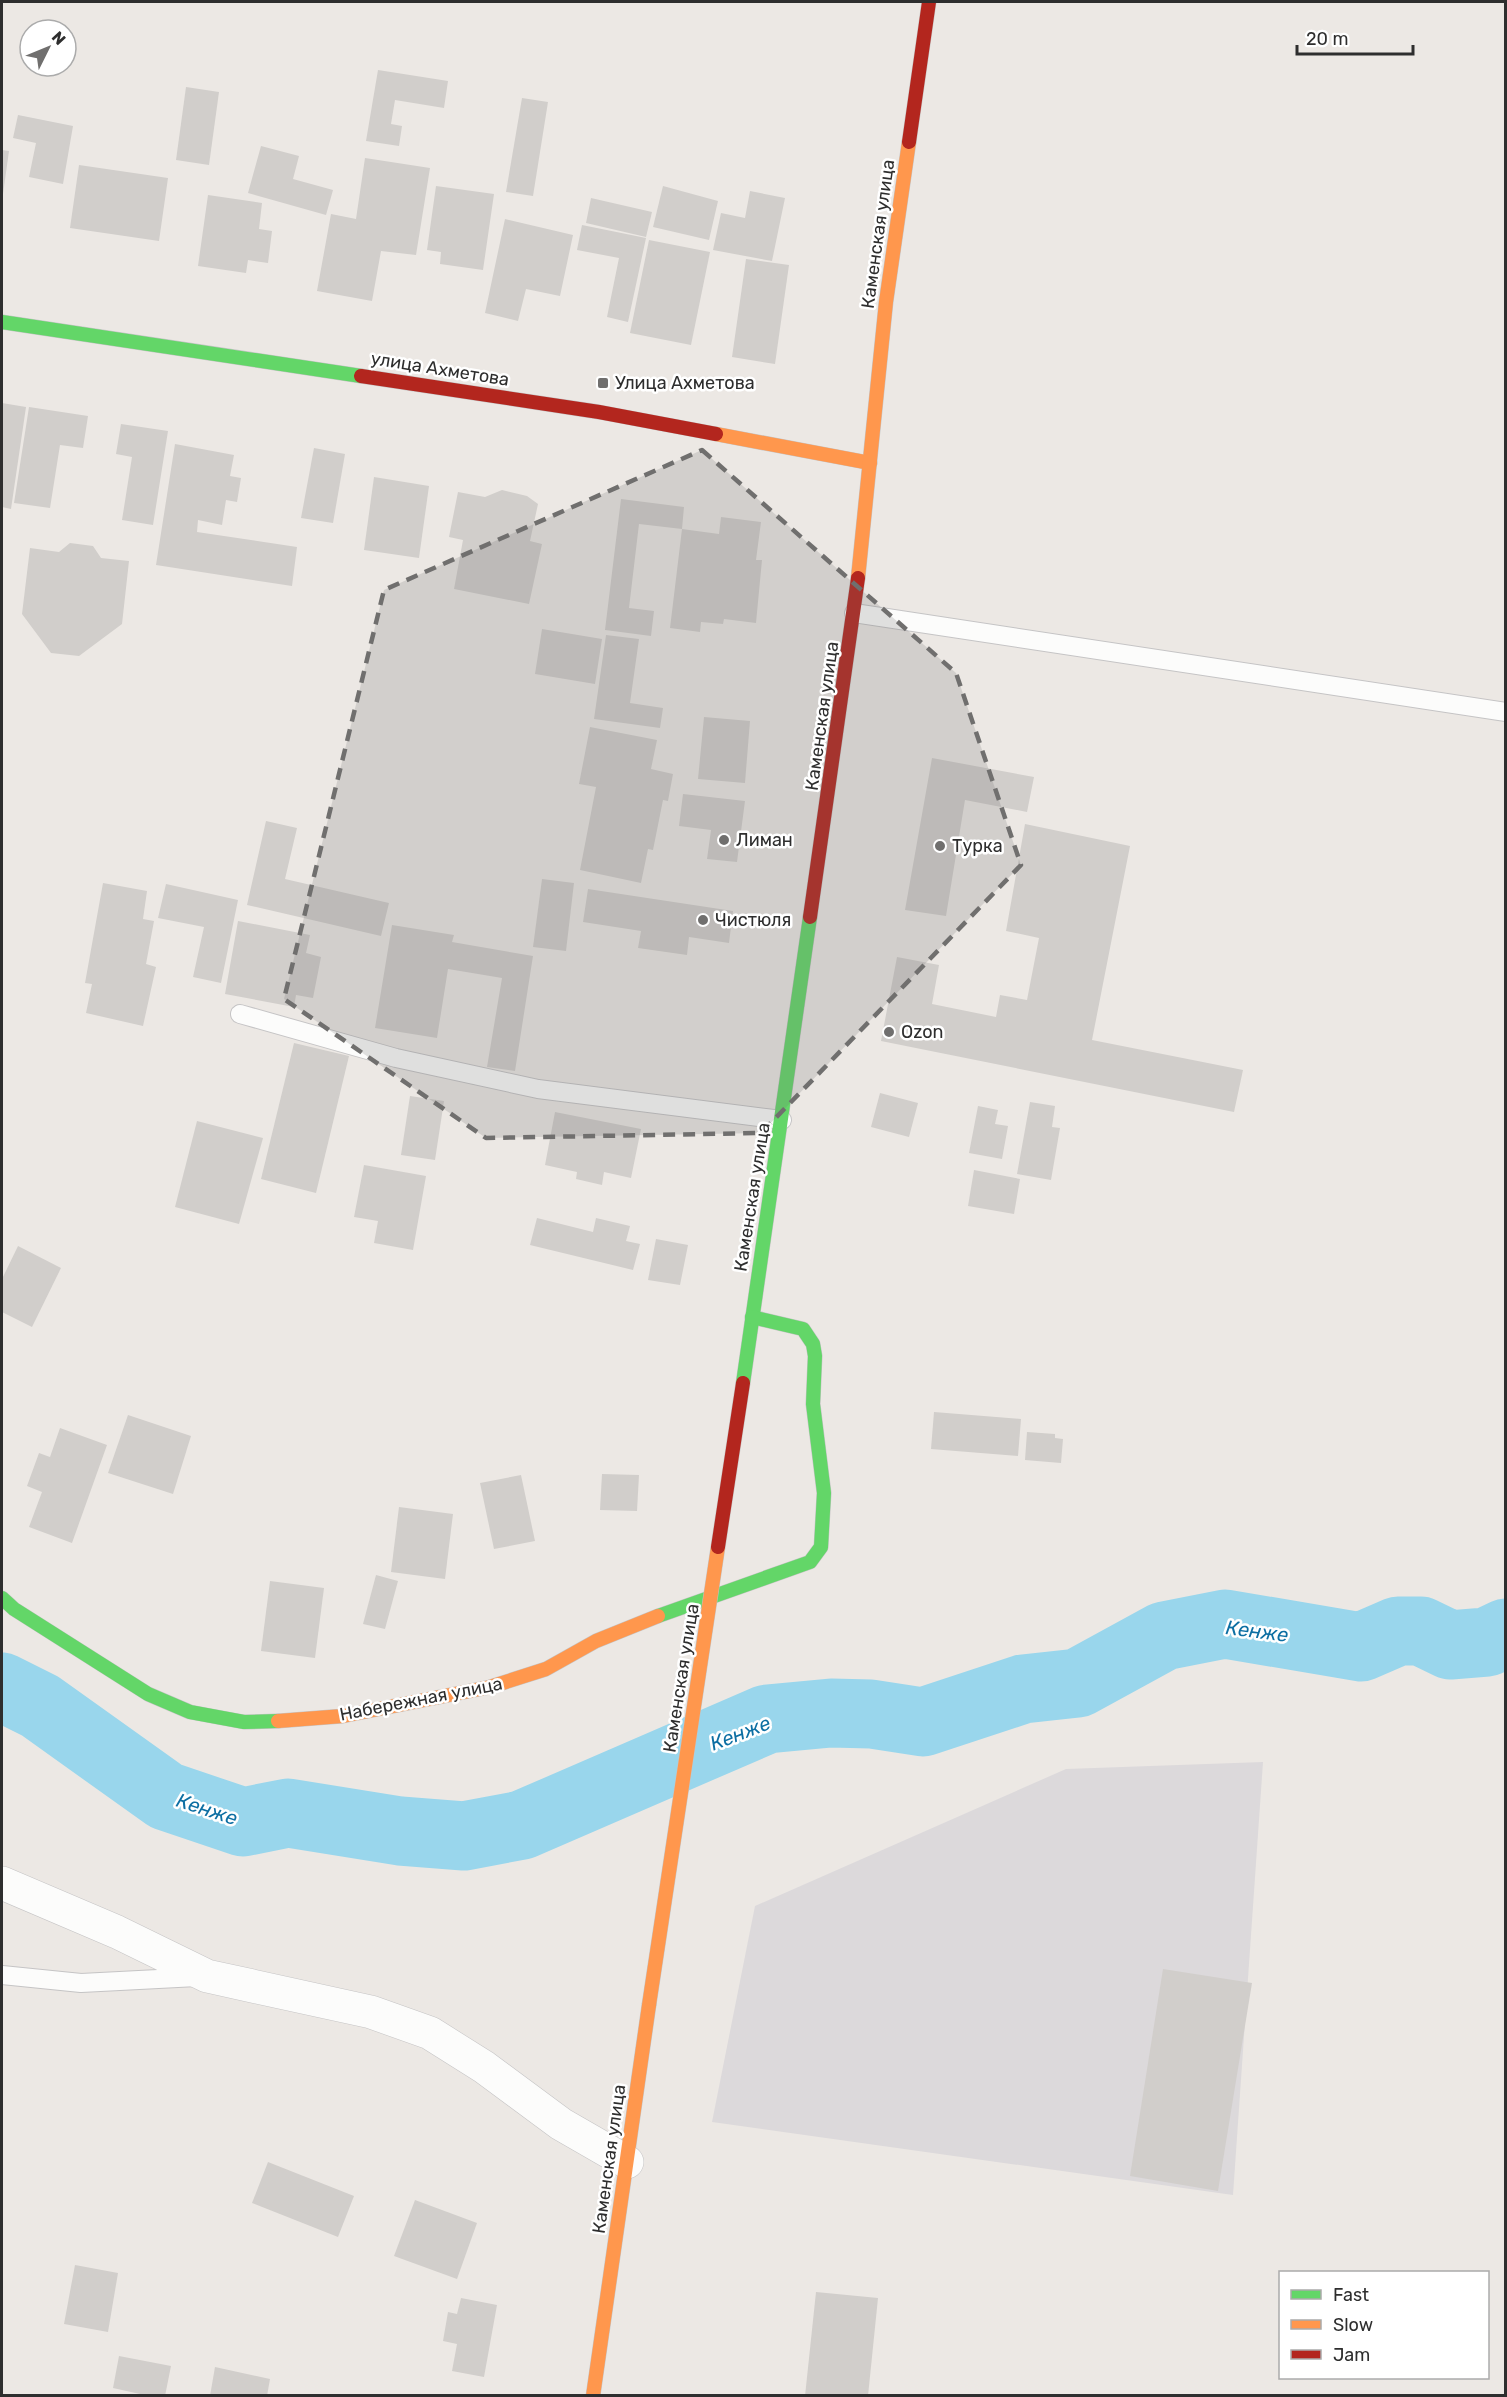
<svg xmlns="http://www.w3.org/2000/svg" width="1507" height="2397" viewBox="0 0 1507 2397" font-family="Rubik,sans-serif">
	<style>
		.industrial { fill: #dcd9db }
		.lines { fill: none; stroke-linecap: round; stroke-linejoin: round }
		.river { stroke: #99d6ec; stroke-width: 69 }
		.building { fill: #d1cecb }
		.lane-casing { stroke: #c5c4c5; stroke-width: 20 }
		.street-casing { stroke: #c5c4c5; stroke-width: 34 }
		.fast-casing { stroke: #c5c4c5; stroke-width: 15 }
		.slow-casing { stroke: #c5c4c5; stroke-width: 15 }
		.jam-casing { stroke: #c5c4c5; stroke-width: 15 }
		.lane { stroke: #fcfcfb; stroke-width: 18 }
		.street { stroke: #fcfcfb; stroke-width: 33 }
		.fast { stroke: #63d668; stroke-width: 14 }
		.slow { stroke: #ff974d; stroke-width: 14 }
		.jam { stroke: #b3261e; stroke-width: 14 }
		.slow-bridge-casing { stroke: #c5c4c5; stroke-width: 15; stroke-linecap: butt }
		.jam-bridge-casing { stroke: #c5c4c5; stroke-width: 15; stroke-linecap: butt }
		.slow-bridge { stroke: #ff974d; stroke-width: 14 }
		.jam-bridge { stroke: #b3261e; stroke-width: 14 }
		.marked { fill: #706f6e; fill-opacity: 0.2; stroke: #706f6e; stroke-width: 4.5; stroke-dasharray: 12 8; stroke-linejoin: round }
		.poi-dot { fill: #706f6e; stroke: #fff; stroke-width: 2 }
		.labels { text-anchor: middle; stroke-width: 5; stroke-linejoin: round; paint-order: stroke }
		.street-label { font-size: 18px; fill: #2e2e2e; stroke: #fff }
		.poi-label { font-size: 18px; fill: #2e2e2e; stroke: #fff; text-anchor: start }
		.water-label { font-size: 20px; font-style: italic; fill: #0d6fa3; stroke: #fff }
	</style>
	<rect width="100%" height="100%" fill="#ece8e4"/>
	<path class="industrial" d="M1263,1762L1233,2195L712,2122L755,1906L1066,1769Z"/>
	<g class="lines">
		<path class="river" d="M2,1687L40,1706L166,1796L243,1822L288,1813L400,1831L464,1836L522,1825L767,1719L831,1713L871,1714L923,1722L1023,1689L1078,1683L1164,1636L1225,1624L1361,1647L1398,1631H1421L1450,1645L1487,1642L1506,1633"/>
	</g>
	<g class="building">
		<path d="M378,70L448,81L444,108L395,100L391,124L402,126L399,146L366,141Z"/>
		<path d="M186,87L219,92L209,165L176,160Z"/>
		<path d="M522,98L548,102L533,196L506,192Z"/>
		<path d="M18,115L73,126L63,184L29,177L36,143L13,138Z"/>
		<path d="M261,146L299,156L293,179L333,190L326,215L248,193Z"/>
		<path d="M2,150L9,151L3,194H2Z"/>
		<path d="M365,158L430,168L416,255L381,251L372,301L317,291L331,214L356,219Z"/>
		<path d="M79,165L168,178L159,241L70,228Z"/>
		<path d="M436,186L494,194L483,270L440,264L441,252L427,250Z"/>
		<path d="M663,186L718,201L709,240L653,227Z"/>
		<path d="M750,191L785,198L772,261L713,250L721,213L745,218Z"/>
		<path d="M208,195L262,203L259,229L272,231L268,263L248,260L246,273L198,266Z"/>
		<path d="M591,198L652,212L646,237L586,223Z"/>
		<path d="M505,219L573,235L560,296L526,289L518,321L485,313Z"/>
		<path d="M582,225L646,238L628,322L607,317L619,258L577,250Z"/>
		<path d="M649,240L710,252L691,345L630,333Z"/>
		<path d="M746,259L789,265L775,364L732,357Z"/>
		<path d="M2,403L26,407L11,509L2,507Z"/>
		<path d="M29,407L88,416L83,448L60,445L50,508L14,503Z"/>
		<path d="M121,424L168,431L153,525L122,520L132,457L116,454Z"/>
		<path d="M175,444L234,455L230,476L241,478L237,502L226,500L222,525L198,520L197,532L297,547L292,586L156,565Z"/>
		<path d="M314,448L345,454L333,523L301,518Z"/>
		<path d="M374,477L429,486L419,558L364,550Z"/>
		<path d="M502,490L527,496L538,504L530,541L542,544L529,604L454,589L463,540L449,537L458,492L485,497Z"/>
		<path d="M621,499L684,507L682,529L639,524L629,608L654,611L651,636L605,630Z"/>
		<path d="M721,517L761,522L756,560H762L756,623L724,619L723,624L701,622L700,632L670,628L682,529L719,534Z"/>
		<path d="M70,543L93,546L101,558L129,561L122,624L79,656L51,653L22,614L30,548L59,552Z"/>
		<path d="M542,629L602,639L595,684L535,674Z"/>
		<path d="M606,635L639,639L630,703L663,708L660,728L594,719Z"/>
		<path d="M704,717L750,721L745,783L698,779Z"/>
		<path d="M590,727L657,740L651,769L673,774L668,801L663,800L653,850L648,849L641,883L580,870L596,787L579,784Z"/>
		<path d="M932,758L1034,777L1027,812L965,800L946,916L905,910Z"/>
		<path d="M683,794L745,801L737,862L707,859L711,830L679,826Z"/>
		<path d="M266,821L297,828L285,879L389,903L381,936L247,905Z"/>
		<path d="M1025,824L1130,846L1092,1040L1243,1070L1234,1112L881,1041L897,957L939,965L932,1004L996,1017L1000,995L1027,1000L1039,938L1006,931Z"/>
		<path d="M542,879L574,883L566,951L533,947Z"/>
		<path d="M103,883L147,891L143,919L154,921L146,964L156,967L143,1026L86,1013L92,984L85,983Z"/>
		<path d="M166,884L238,900L221,983L193,977L204,927L158,918Z"/>
		<path d="M588,889L733,911L729,943L689,937L687,955L638,948L641,931L583,922Z"/>
		<path d="M238,921L310,935L306,953L321,957L313,998L296,995L294,1007L225,994Z"/>
		<path d="M392,925L454,935L452,942L533,956L515,1071L487,1067L502,978L448,969L437,1038L375,1028Z"/>
		<path d="M294,1043L349,1056L316,1193L261,1179Z"/>
		<path d="M880,1093L918,1103L909,1137L871,1127Z"/>
		<path d="M410,1096L444,1101L435,1160L401,1155Z"/>
		<path d="M1030,1102L1055,1106L1052,1127L1060,1128L1051,1180L1017,1174Z"/>
		<path d="M978,1106L998,1110L995,1124L1008,1126L1002,1159L969,1153Z"/>
		<path d="M555,1112L641,1129L631,1178L604,1172L602,1185L576,1179L577,1172L545,1165Z"/>
		<path d="M197,1121L263,1138L239,1224L175,1207Z"/>
		<path d="M364,1165L426,1176L413,1250L374,1243L378,1221L354,1217Z"/>
		<path d="M974,1170L1020,1179L1014,1214L968,1206Z"/>
		<path d="M537,1218L593,1232L596,1218L630,1226L626,1241L640,1244L633,1270L530,1245Z"/>
		<path d="M656,1239L688,1245L680,1285L648,1280Z"/>
		<path d="M18,1246L61,1268L32,1327L2,1312V1279Z"/>
		<path d="M934,1412L1021,1419L1018,1456L931,1449Z"/>
		<path d="M128,1415L191,1436L173,1494L108,1473Z"/>
		<path d="M60,1428L107,1445L72,1543L29,1527L42,1492L27,1486L39,1453L50,1457Z"/>
		<path d="M1027,1432L1055,1434V1438L1063,1439L1061,1463L1025,1460Z"/>
		<path d="M602,1474L639,1475L637,1511L600,1510Z"/>
		<path d="M521,1475L535,1541L494,1549L480,1483Z"/>
		<path d="M399,1507L453,1514L445,1579L391,1572Z"/>
		<path d="M376,1575L398,1581L385,1629L363,1624Z"/>
		<path d="M270,1581L324,1588L315,1658L261,1651Z"/>
		<path d="M1163,1969L1252,1983L1218,2191L1130,2176Z"/>
		<path d="M268,2162L354,2196L338,2237L252,2203Z"/>
		<path d="M415,2200L477,2223L457,2279L394,2256Z"/>
		<path d="M75,2265L118,2273L108,2332L64,2324Z"/>
		<path d="M816,2292L878,2298L868,2396H805Z"/>
		<path d="M461,2298L497,2305L484,2377L452,2371L457,2344L443,2341L448,2312L457,2314Z"/>
		<path d="M119,2356L171,2366L165,2396H149L113,2388Z"/>
		<path d="M215,2367L270,2379L267,2396H210Z"/>
	</g>
	<g class="lines">
		<g class="lane-casing">
			<g id="lane">
				<path d="M854,613L1506,712"/>
				<path d="M240,1014L396,1058L538,1089L782,1120"/>
				<path d="M2,1975L81,1983L197,1977"/>
			</g>
		</g>
		<g class="street-casing">
			<path id="street" d="M2,1883L117,1932L207,1976L371,2012L430,2033L484,2067L561,2124L627,2162"/>
		</g>
		<g class="fast-casing">
			<g id="fast">
				<path d="M2,322L361,376"/>
				<path d="M743,1383L810,917"/>
				<path d="M2,1598L14,1609L148,1694L190,1712L244,1722L278,1721"/>
				<path d="M658,1616L810,1562L821,1547L824,1493L813,1404L815,1356L813,1344L803,1329L752,1317"/>
			</g>
		</g>
		<g class="slow-casing">
			<g id="slow">
				<path d="M716,434L870,463"/>
				<path d="M858,578L886,302L909,142"/>
				<path d="M278,1721L343,1716L490,1687L546,1669L596,1641L658,1616"/>
				<path d="M593,2396L649,2005"/>
			</g>
		</g>
		<g class="jam-casing">
			<g id="jam">
				<path d="M909,142L929,2"/>
				<path d="M361,376L599,412L716,434"/>
				<path d="M810,917L858,578"/>
			</g>
		</g>
		<use href="#lane" class="lane"/>
		<use href="#street" class="street"/>
		<use href="#fast" class="fast"/>
		<use href="#slow" class="slow"/>
		<use href="#jam" class="jam"/>
		<g class="slow-bridge-casing">
			<path id="slow-bridge" d="M649,2005L718,1547"/>
		</g>
		<g class="jam-bridge-casing">
			<path id="jam-bridge" d="M718,1547L743,1383"/>
		</g>
		<use href="#slow-bridge" class="slow-bridge"/>
		<use href="#jam-bridge" class="jam-bridge"/>
	</g>
	<path class="marked" d="M702,450L956,673L1021,865L761,1133L486,1138L284,999L384,590Z"/>
	<g class="poi-dot">
		<rect x="597" y="377" width="12" height="12" rx="3"/>
		<circle cx="724" cy="840" r="6"/>
		<circle cx="940" cy="846" r="6"/>
		<circle cx="703" cy="920" r="6"/>
		<circle cx="889" cy="1032" r="6"/>
	</g>
	<g class="labels">
		<g class="street-label">
			<text transform="translate(878 234) rotate(-82)" y="6">Каменская улица</text>
			<text transform="translate(440 369) rotate(9)" y="6">улица Ахметова</text>
			<text transform="translate(822 716) rotate(-82)" y="6">Каменская улица</text>
			<text transform="translate(752 1197) rotate(-81)" y="6">Каменская улица</text>
			<text transform="translate(681 1678) rotate(-81)" y="6">Каменская улица</text>
			<text transform="translate(421 1699) rotate(-11)" y="6">Набережная улица</text>
			<text transform="translate(609 2159) rotate(-82)" y="6">Каменская улица</text>
		</g>
		<g class="poi-label">
			<text x="615" y="389">Улица Ахметова</text>
			<text x="736" y="846">Лиман</text>
			<text x="952" y="852">Турка</text>
			<text x="715" y="926">Чистюля</text>
			<text x="901" y="1038">Ozon</text>
		</g>
		<g class="water-label">
			<text transform="translate(1257 1631) rotate(7)" y="7">Кенже</text>
			<text transform="translate(740 1733) rotate(-21)" y="7">Кенже</text>
			<text transform="translate(207 1809) rotate(18)" y="7">Кенже</text>
		</g>
	</g>
	<rect width="1507" height="2397" fill="none" stroke="#2e2e2e" stroke-width="6"/>
	<rect x="1279" y="2271" width="210" height="108" fill="#ffffff" stroke="#ababab" stroke-width="1.5"/>
	<rect x="1291" y="2290" width="30" height="9" fill="#63d668" stroke="#ababab" stroke-width="1.5"/>
	<text x="1333" y="2301" font-size="18" fill="#2e2e2e">Fast</text>
	<rect x="1291" y="2320" width="30" height="9" fill="#ff974d" stroke="#ababab" stroke-width="1.5"/>
	<text x="1333" y="2331" font-size="18" fill="#2e2e2e">Slow</text>
	<rect x="1291" y="2350" width="30" height="9" fill="#b3261e" stroke="#ababab" stroke-width="1.5"/>
	<text x="1333" y="2361" font-size="18" fill="#2e2e2e">Jam</text>
	<g transform="translate(48 48) rotate(47)"><circle r="28" fill="#ffffff" stroke="#ababab" stroke-width="1.5"/>
	<path d="M0-4.5L10 22L0 15L-10 22Z" fill="#706f6e"/>
	<text y="-9" font-size="16" font-weight="bold" text-anchor="middle" fill="#2e2e2e">N</text>
	</g>
	<path d="M1297 45v9h116v-9" fill="none" stroke="#2e2e2e" stroke-width="3"/>
	<text x="1306" y="45" font-size="18" fill="#2e2e2e" stroke="#ffffff" stroke-width="4.5" paint-order="stroke">20 m</text>
</svg>
